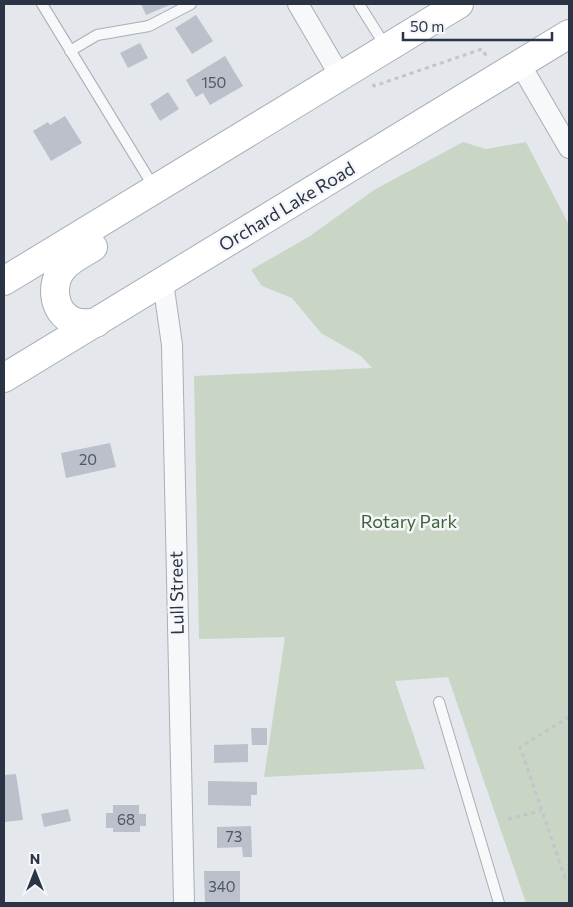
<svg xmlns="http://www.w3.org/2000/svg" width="573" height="907" viewBox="0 0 573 907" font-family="Commissioner,sans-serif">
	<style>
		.green { fill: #c9d6c5 }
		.building { fill: #bbc0ca }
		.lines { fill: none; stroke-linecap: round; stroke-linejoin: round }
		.service-casing { stroke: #a9aeb7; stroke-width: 12 }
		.minor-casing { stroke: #a9aeb7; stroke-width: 22 }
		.secondary-casing { stroke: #a9aeb7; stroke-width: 30 }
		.path { stroke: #c2c5cb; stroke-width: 3; stroke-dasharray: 4 4; stroke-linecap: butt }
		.service { stroke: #f7f8fa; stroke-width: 10 }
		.minor { stroke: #f7f8fa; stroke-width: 20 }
		.secondary { stroke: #fff; stroke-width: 28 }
		.labels { text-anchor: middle; stroke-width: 5; stroke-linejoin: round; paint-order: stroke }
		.number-label { font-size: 15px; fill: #4f5766 }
		.street-label { font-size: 18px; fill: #2b3445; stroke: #f4f6f9 }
		.park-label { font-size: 18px; fill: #3f6138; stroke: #f4f6f9 }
	</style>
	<rect width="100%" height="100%" fill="#e4e7ec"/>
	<path class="green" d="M463,142L486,149L526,142L569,225V903H526L448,677L395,681L425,769L264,777L285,637L199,639L194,376L372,368L361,356L321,333L292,298L262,286L251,270L310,236L374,190Z"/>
	<g class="building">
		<path d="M141,4H172L146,15Z"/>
		<path d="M196,15L213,41L192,54L175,28Z"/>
		<path d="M140,43L148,58L128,68L120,53Z"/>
		<path d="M225,56L243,86L210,105L203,93L196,97L186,80Z"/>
		<path d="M168,92L179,109L160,121L150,104Z"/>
		<path d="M65,116L82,143L51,161L33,131L48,122L50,125Z"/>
		<path d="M110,443L116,467L66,478L61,453Z"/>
		<path d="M251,728H267V745H252Z"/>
		<path d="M248,744V762L214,763V745Z"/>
		<path d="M16,774L23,820L4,822V775Z"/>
		<path d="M208,781L257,782V795H251V806L208,805Z"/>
		<path d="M113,805H139V814H146V826H140V832H113V828H106V813H113Z"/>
		<path d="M68,809L71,821L44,827L41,814Z"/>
		<path d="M251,826L252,857H243L242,847L217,848V827Z"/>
		<path d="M204,871H240V903H205Z"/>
	</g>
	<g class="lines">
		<g class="service-casing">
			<g id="service">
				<path d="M42,4L155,189"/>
				<path d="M359,4L386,47"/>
				<path d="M70,51L97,35L149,26L191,4"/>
				<path d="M439,702L499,903"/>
			</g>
		</g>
		<g class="minor-casing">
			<g id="minor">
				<path d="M298,4L340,76"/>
				<path d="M520,64L569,148"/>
				<path d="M163,282L172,345L184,903"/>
			</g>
		</g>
		<g class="secondary-casing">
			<g id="secondary">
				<path d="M93,247C84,253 71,259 64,267C50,282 52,312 73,321C80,324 88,323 96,323"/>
				<path d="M4,281L459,4"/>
				<path d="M4,378L569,34"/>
			</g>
		</g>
		<g class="path">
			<path d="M373,84L374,86L482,49L487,57"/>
			<path d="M569,717L520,747L565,878L569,876"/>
			<path d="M508,819L541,811"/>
		</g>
		<use href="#service" class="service"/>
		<use href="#minor" class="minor"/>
		<use href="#secondary" class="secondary"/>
	</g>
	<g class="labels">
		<g class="number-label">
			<text x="214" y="88">150</text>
			<text x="88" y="465">20</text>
			<text x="126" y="825">68</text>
			<text x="234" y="842">73</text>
			<text x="222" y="892">340</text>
		</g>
		<g class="street-label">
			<text transform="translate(287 207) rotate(-31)" y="6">Orchard Lake Road</text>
			<text transform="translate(177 593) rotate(-91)" y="6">Lull Street</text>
		</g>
		<g class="park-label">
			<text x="409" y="528">Rotary Park</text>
		</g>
	</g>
	<rect width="573" height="907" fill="none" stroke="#2b3445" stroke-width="10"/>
	<g transform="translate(35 872)" stroke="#f4f6f9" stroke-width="4" paint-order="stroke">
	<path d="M0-4L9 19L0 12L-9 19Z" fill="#2b3445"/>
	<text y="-8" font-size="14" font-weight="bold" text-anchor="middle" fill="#2b3445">N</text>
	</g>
	<path d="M403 32v8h149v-8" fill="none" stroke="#2b3445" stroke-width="2.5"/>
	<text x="410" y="32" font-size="15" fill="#2b3445" stroke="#f4f6f9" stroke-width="4" paint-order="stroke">50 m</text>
</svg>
